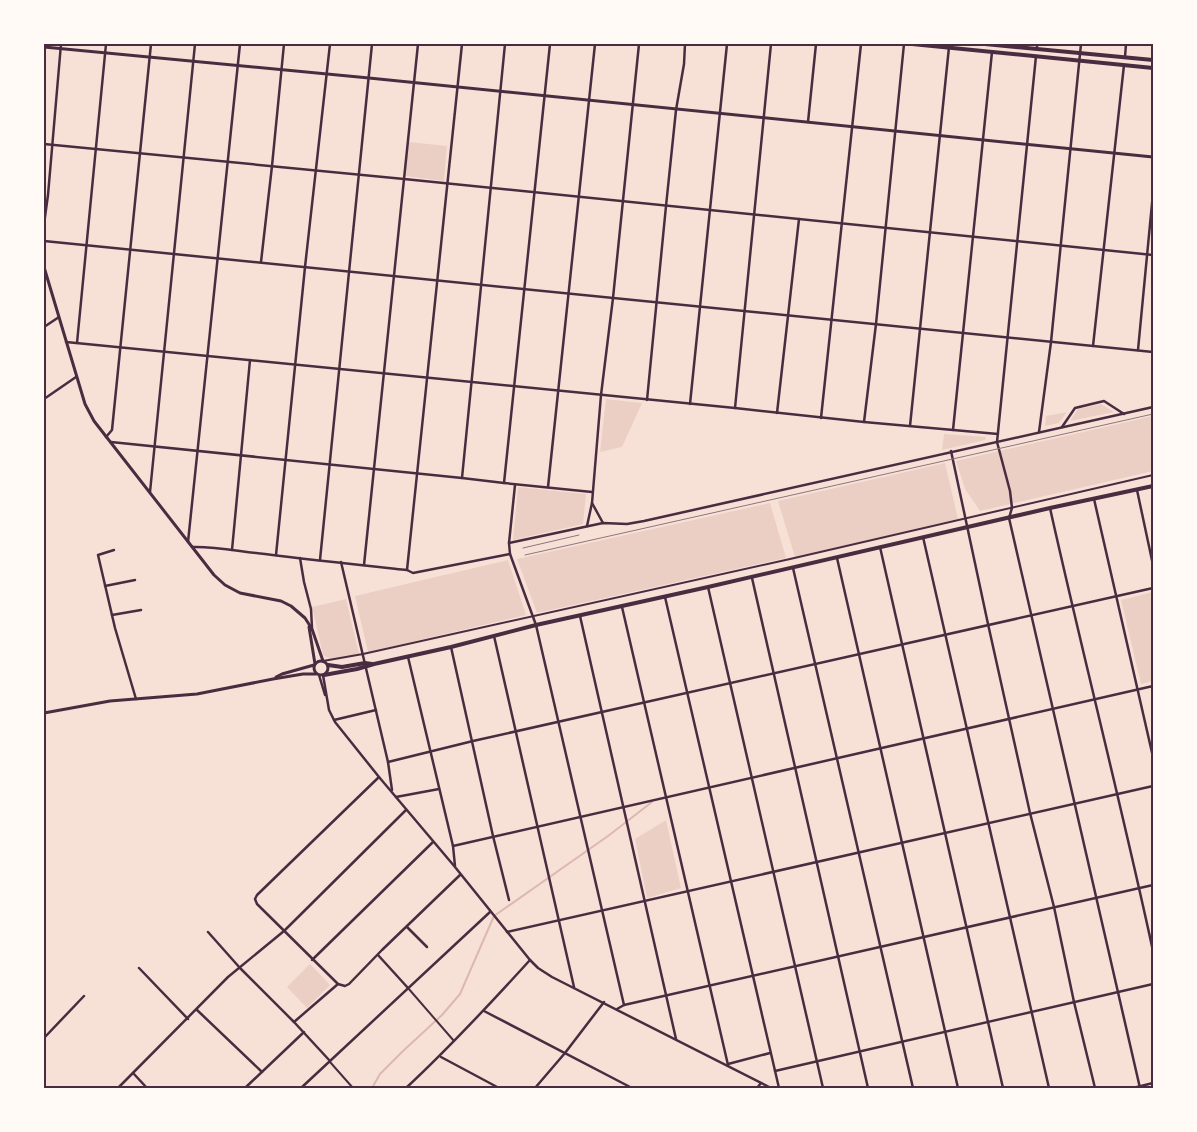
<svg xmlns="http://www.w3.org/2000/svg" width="1197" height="1132" viewBox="0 0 1197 1132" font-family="Poppins,sans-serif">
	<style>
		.green { fill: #ebcfc5 }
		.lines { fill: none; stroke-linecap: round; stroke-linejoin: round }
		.stream { stroke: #dcb8b0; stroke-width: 2 }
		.pedestrian { stroke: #4a2c40; stroke-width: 2 }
		.minor { stroke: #4a2c40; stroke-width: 2.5 }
		.tertiary { stroke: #4a2c40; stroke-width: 3 }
		.secondary { stroke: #4a2c40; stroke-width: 4 }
		.tram { stroke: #8f747c; stroke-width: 1 }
		.neatline { fill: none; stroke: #4a2c40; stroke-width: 2 }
	</style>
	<rect width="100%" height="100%" fill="#f7e1d7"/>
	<g class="green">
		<path d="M409,142L447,146L444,181L405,176Z"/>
		<path d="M606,399L642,403L622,447L600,452Z"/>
		<path d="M1101,404L1114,412L1070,421L1078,409Z"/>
		<path d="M1067,412L1059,423L1045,426L1046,416Z"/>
		<path d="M1153,416V471L980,511L965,489L956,461Z"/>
		<path d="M944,434L986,437L985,440L942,450Z"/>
		<path d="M945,463L958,519L795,557L778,501Z"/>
		<path d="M518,487L586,494L583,524L513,540Z"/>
		<path d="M770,503L786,558L537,613L517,559Z"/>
		<path d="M508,560L526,615L368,652L355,596Z"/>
		<path d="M1153,592V681L1141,684L1121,600Z"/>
		<path d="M346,599L359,654L330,659L323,655L312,607Z"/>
		<path d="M666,820L681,888L647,898L635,839Z"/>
		<path d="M310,964L330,985L307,1008L287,987Z"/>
	</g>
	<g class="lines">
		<path class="stream" d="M372,1088L380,1074L403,1051L442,1015L460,994L494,916L608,836L652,802"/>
		<g class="pedestrian">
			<path d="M323,661L363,654L790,559L1153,475"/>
			<path d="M408,988L454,1041"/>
			<path d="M330,1062L353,1088"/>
		</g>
		<g class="minor">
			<path d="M1037,49V44"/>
			<path d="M1036,56L997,442L1010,491L1012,508L1009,518L1140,1088"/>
			<path d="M1125,57L1126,44"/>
			<path d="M808,122L816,44"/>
			<path d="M44,144L404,179L1153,255"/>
			<path d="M44,224L48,195L61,44"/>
			<path d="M44,241L1153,352"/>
			<path d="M261,262L272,166L284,44"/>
			<path d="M44,327L59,317"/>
			<path d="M66,342L735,408L864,422L998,434"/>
			<path d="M77,343L106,44"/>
			<path d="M1093,346L1124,65"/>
			<path d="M1138,350L1153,193"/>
			<path d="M44,399L76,377"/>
			<path d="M647,400L666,206L676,110L684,64L685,44"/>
			<path d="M690,404L727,44"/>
			<path d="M735,408L771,44"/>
			<path d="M777,413L799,219"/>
			<path d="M821,418L861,44"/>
			<path d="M864,422L876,324L904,44"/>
			<path d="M910,426L949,47"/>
			<path d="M1062,427L1075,408L1104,401L1124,414"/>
			<path d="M953,430L992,52"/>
			<path d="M1039,432L1051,342L1081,44"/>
			<path d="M106,437L112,430L151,44"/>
			<path d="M111,442L462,478L504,483L592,492"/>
			<path d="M951,451L988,624L1030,813L1054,907L1074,1002L1095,1088"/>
			<path d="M462,478L505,44"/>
			<path d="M504,483L550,44"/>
			<path d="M515,485L509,543L510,554L536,625L624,1005"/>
			<path d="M548,487L595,44"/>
			<path d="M1137,490L1153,565"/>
			<path d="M150,492L195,44"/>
			<path d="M1094,499L1153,757"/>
			<path d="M592,503L603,523"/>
			<path d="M1050,508C1083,656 1121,803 1153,951"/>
			<path d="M587,526L592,503L601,395L613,298L639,44"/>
			<path d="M923,537L1049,1088"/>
			<path d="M188,542L240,44"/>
			<path d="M509,543L603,523L627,524L644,521L1153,407"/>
			<path d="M192,547C215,546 242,552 265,554C312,560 360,565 407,570L413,573L510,554"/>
			<path d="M880,547L1003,1088"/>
			<path d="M114,550L98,555L115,628L136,699"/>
			<path d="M232,550L250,360"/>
			<path d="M276,555L305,267L330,44"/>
			<path d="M300,558L304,582L311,609L312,628"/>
			<path d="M837,558L958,1088"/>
			<path d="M320,560L372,44"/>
			<path d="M341,562L388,762L392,790"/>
			<path d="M364,565L418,44"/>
			<path d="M793,568L913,1088"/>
			<path d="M407,570L462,44"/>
			<path d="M752,578L868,1088"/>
			<path d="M105,586L135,580"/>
			<path d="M708,587L823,1088"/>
			<path d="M665,597L779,1088"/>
			<path d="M622,607L728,1065"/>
			<path d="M112,615L141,610"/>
			<path d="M580,616L676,1039"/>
			<path d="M494,636L574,987"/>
			<path d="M451,647L493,836L509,900"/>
			<path d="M408,657L453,846L455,866"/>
			<path d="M319,675L325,695"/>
			<path d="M323,675L329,710L335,722L379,777L455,867L530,960L538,968L552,977L771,1088"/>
			<path d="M334,720L376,710"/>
			<path d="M388,762L473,741L1153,588"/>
			<path d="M379,777L257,895L255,899L257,904L338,984L345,986L349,984L382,950L460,875"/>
			<path d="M396,797L439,789"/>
			<path d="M453,846L1153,686"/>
			<path d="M407,927L427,947"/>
			<path d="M208,932L240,968L294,1022L330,1061"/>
			<path d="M507,932L1153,786"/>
			<path d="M378,955L408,988"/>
			<path d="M312,960L433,842"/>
			<path d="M139,968L188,1019"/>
			<path d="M617,1009L624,1005L1153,885"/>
			<path d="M197,1010L262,1072"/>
			<path d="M484,1011L632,1088"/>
			<path d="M294,1022L338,984"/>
			<path d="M44,1038L84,996"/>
			<path d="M441,1057L499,1088"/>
			<path d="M728,1064L770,1053"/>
			<path d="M775,1071L1153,984"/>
			<path d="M133,1073L147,1088"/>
			<path d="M118,1088L228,977L284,931L406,810"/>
			<path d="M245,1088L304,1032"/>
			<path d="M301,1088L490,912"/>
			<path d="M406,1088C449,1048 490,1004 530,960"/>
			<path d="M535,1088L565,1053L604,1002"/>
			<path d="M757,1088L761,1083"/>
			<path d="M1133,1088L1153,1083"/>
		</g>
		<g class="tertiary">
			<path d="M44,47L369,78L1153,157"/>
			<path d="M44,267L85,404L94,421L214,575L225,585L240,593L281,601L291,606L305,618L312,629L323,661"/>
			<path d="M309,627L315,664"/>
			<circle cx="321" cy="668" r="7"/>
			<path d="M276,677L282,674L314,665"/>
			<path d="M44,713L110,701L197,694L273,679L303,674H316"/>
		</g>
		<g class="secondary">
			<path d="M912,44L1153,68"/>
			<path d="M985,44L1153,60"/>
			<path d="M328,665L342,667L365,663L372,664"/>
			<path d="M324,675L357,669L374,664L451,647L536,625L708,587L1050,508L1153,486"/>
		</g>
		<g class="tram">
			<path d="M523,548L579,535"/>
			<path d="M525,555L1153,414"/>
		</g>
	</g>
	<rect width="1197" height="1132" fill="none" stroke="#fffaf5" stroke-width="90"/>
	<rect x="45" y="45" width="1107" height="1042" class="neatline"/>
</svg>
